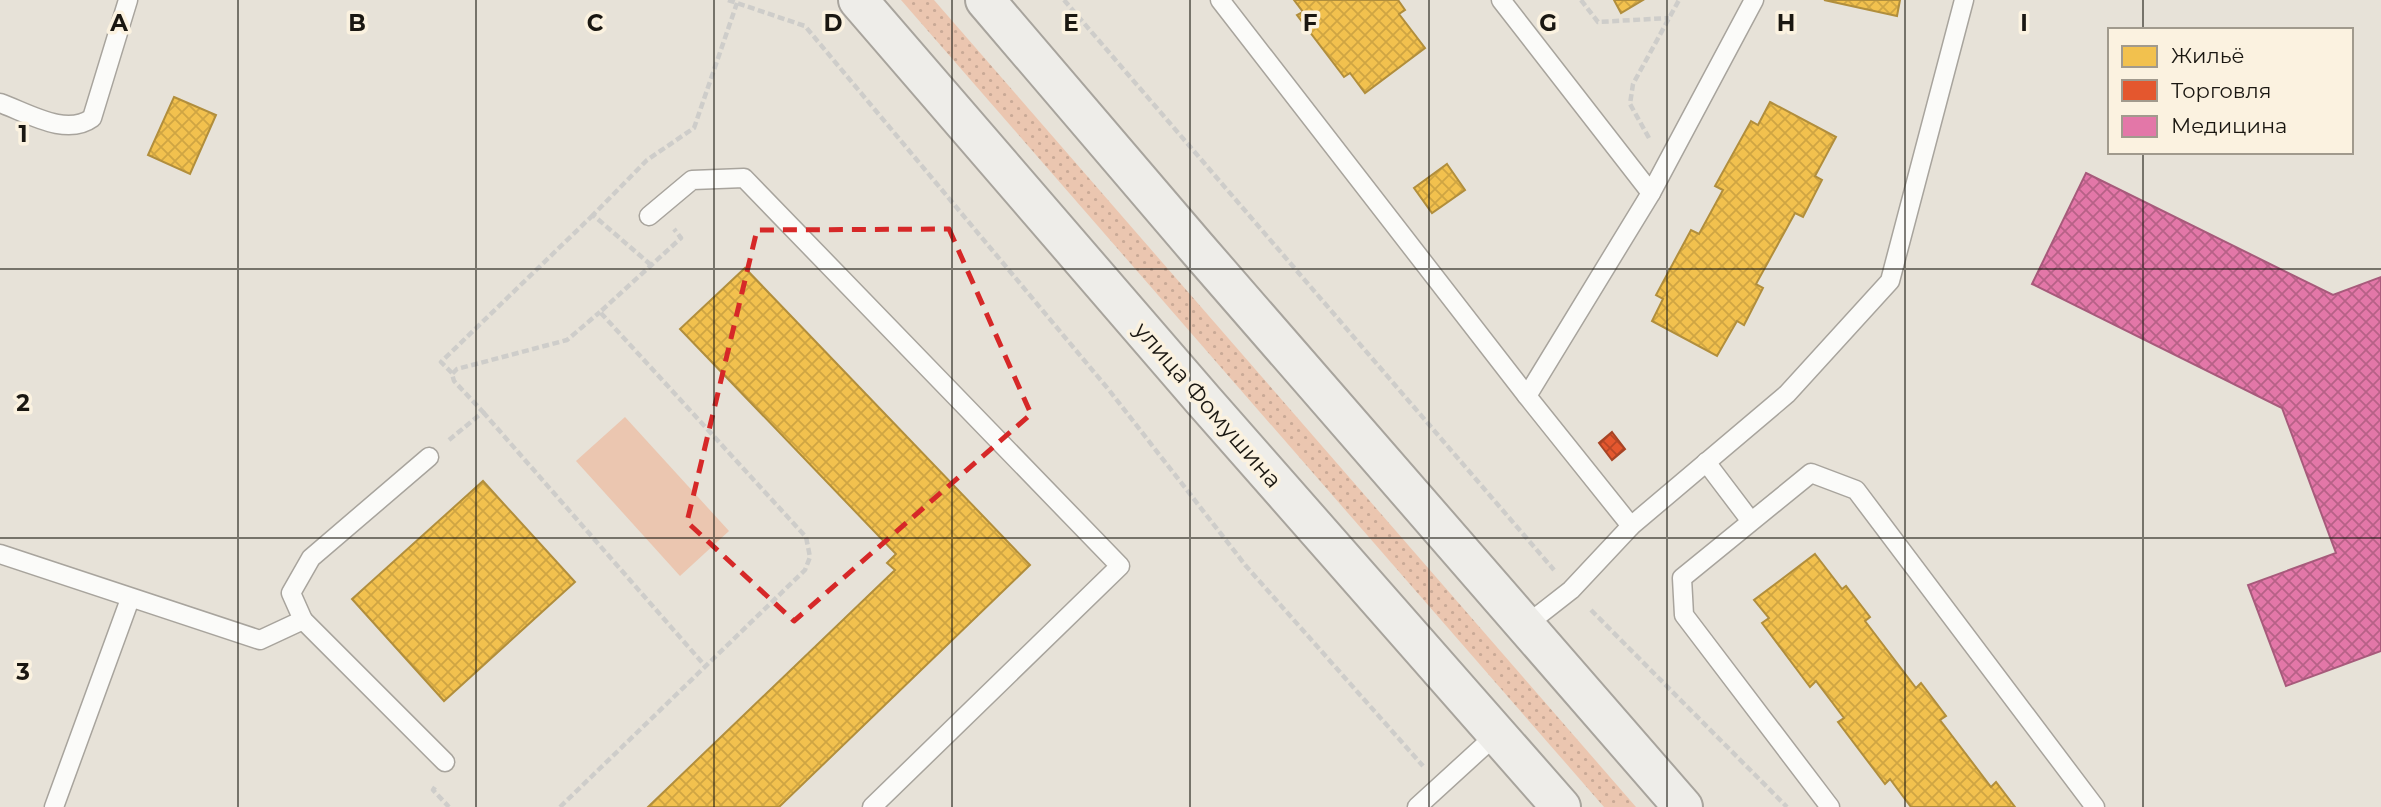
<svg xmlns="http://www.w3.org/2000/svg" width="2381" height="807" viewBox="0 0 2381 807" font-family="Montserrat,sans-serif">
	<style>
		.grass { fill: url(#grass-dots) }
		.park { fill: #ebc6b0 }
		.homes { fill: url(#homes-cross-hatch); stroke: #b18e3c; stroke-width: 2 }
		.shops { fill: url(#shops-cross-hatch); stroke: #a74425; stroke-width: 2 }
		.health { fill: url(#health-cross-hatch); stroke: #a75a7b; stroke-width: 2 }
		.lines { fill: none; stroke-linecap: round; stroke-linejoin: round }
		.service-casing { stroke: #a8a49d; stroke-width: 21 }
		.secondary-casing { stroke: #a8a49d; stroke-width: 42 }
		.path { stroke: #cecdca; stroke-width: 4.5; stroke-dasharray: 7 3.5; stroke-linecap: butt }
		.service { stroke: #fbfbf9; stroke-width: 18 }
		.secondary { stroke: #eeede9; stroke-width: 38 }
		.marked { fill: none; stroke: #d62828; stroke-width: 5; stroke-dasharray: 14 9; stroke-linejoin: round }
		.grid { fill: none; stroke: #1a1711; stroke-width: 2; stroke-opacity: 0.55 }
		.labels { text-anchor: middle; stroke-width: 7; stroke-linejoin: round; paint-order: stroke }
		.street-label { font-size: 23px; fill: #1a1711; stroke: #fbf2e0 }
		.grid-label { font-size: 23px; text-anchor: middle; font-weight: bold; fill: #1a1711; stroke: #fbf2e0; stroke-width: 7; stroke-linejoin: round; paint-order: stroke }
	</style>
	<defs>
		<pattern id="grass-dots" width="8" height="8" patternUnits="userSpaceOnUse" patternTransform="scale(1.75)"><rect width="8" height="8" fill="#ebc6b0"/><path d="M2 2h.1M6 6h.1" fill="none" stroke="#c9a996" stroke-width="1.8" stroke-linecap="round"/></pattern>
		<pattern id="homes-cross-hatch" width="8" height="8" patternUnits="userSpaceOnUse" patternTransform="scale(1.75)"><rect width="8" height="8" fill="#f2c14e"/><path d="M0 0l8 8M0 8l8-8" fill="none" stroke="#cfa543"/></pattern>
		<pattern id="shops-cross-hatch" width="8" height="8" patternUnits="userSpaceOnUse" patternTransform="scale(1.75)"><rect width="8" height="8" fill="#e4572e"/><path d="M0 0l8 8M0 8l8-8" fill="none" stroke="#b84726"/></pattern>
		<pattern id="health-cross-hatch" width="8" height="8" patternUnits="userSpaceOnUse" patternTransform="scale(1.75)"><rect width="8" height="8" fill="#e377a8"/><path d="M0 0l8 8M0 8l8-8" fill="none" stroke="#b76187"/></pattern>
	</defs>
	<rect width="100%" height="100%" fill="#e7e2d8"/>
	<path class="grass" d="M901,0H934L1636,807H1604Z"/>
	<path class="park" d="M625,417L729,531L680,576L576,461Z"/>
	<g class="homes">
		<path d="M1294,0H1398L1405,10L1399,14L1425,48L1365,93L1350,73L1344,77L1297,15L1303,12Z"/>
		<path d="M1614,0H1643L1621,13Z"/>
		<path d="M1824,0H1900L1897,16Z"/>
		<path d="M174,97L216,115L190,174L148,155Z"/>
		<path d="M1770,102L1836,137L1815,176L1822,180L1803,217L1795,213L1756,284L1763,288L1744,325L1737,321L1717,356L1652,321L1663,299L1656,295L1691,230L1699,234L1723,190L1715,186L1751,121L1758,125Z"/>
		<path d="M1447,164L1465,190L1432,213L1414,188Z"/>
		<path d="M745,268L1030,565L779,807H648L895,570L887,563L896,554L680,329Z"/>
		<path d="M483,481L575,582L444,701L352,599Z"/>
		<path d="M1815,554L1842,589L1846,586L1870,617L1865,621L1916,688L1921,683L1946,716L1940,720L1991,787L1996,782L2015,807H1911L1890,779L1885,784L1838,722L1844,718L1816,681L1810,687L1762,623L1769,618L1754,600Z"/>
	</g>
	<path class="shops" d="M1612,432L1625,449L1612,460L1599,443Z"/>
	<path class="health" d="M2086,173L2333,295L2381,277V651L2286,686L2248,585L2336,553L2282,408L2032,284Z"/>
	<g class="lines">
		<g class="service-casing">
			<g id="service">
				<path d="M1220,0L1527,396"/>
				<path d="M1501,0L1651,193L1754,0"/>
				<path d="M0,103C28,113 66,137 92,118L128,0"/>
				<path d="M649,216L692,180L744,178L1120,566L872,807"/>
				<path d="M1706,462L1750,520"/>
				<path d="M1631,526L1527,396L1651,193"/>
				<path d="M0,554L260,640L303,620L445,762"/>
				<path d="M303,620L291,593L311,558L429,457"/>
				<path d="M1525,626L1571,590L1631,526L1787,394L1890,281L1964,0"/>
				<path d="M54,807L130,599"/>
				<path d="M1417,807L1498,733"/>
				<path d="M1830,807L1684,615L1682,578L1811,473L1856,490L2095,807"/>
			</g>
		</g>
		<g class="secondary-casing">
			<g id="secondary">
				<path d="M858,0L1204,401L1561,807"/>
				<path d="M985,0L1196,247L1683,807"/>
			</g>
		</g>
		<g class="path">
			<path d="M728,0L805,26L1109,390L1246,566L1423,766"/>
			<path d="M1064,0L1554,570"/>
			<path d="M1581,0L1598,22L1669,18"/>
			<path d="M1649,138L1630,104L1633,84L1679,0"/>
			<path d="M651,265L593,215L647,160L694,128L737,3"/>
			<path d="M452,373L441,362L593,215"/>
			<path d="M483,412L706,667"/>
			<path d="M449,440L483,412L454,381L452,374L457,369L567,340L600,312"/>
			<path d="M1591,610L1787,807"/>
			<path d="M435,787L433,790L449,807"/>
			<path d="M560,807L805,570L810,557L806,537L600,312L681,238L674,229"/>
		</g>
		<use href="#service" class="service"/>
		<use href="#secondary" class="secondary"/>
	</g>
	<path class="marked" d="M949,229L1031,414L794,621L687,522L757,230Z"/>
	<path class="grid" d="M238,0V807M476,0V807M714,0V807M952,0V807M1190,0V807M1429,0V807M1667,0V807M1905,0V807M2143,0V30M2143,152V807M0,269H2381M0,538H2381"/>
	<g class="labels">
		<g class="street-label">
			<text transform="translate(1208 405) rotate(49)" y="8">улица Фомушина</text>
		</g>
	</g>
	<g class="grid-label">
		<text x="119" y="31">A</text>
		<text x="357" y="31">B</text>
		<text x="595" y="31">C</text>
		<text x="833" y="31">D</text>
		<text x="1071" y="31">E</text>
		<text x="1310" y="31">F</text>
		<text x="1548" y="31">G</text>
		<text x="1786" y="31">H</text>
		<text x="2024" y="31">I</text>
		<text x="23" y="142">1</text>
		<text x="23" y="411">2</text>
		<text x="23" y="680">3</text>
	</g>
	<rect x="2108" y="28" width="245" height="126" fill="#fbf2e0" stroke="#a19a8d" stroke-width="2"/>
	<rect x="2122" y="46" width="35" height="21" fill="#f2c14e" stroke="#a19a8d" stroke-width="2"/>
	<text x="2171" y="63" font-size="21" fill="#1a1711">Жильё</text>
	<rect x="2122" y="80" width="35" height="21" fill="#e4572e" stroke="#a19a8d" stroke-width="2"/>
	<text x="2171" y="98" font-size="21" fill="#1a1711">Торговля</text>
	<rect x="2122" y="116" width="35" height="21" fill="#e377a8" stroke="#a19a8d" stroke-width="2"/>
	<text x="2171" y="133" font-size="21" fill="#1a1711">Медицина</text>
</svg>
